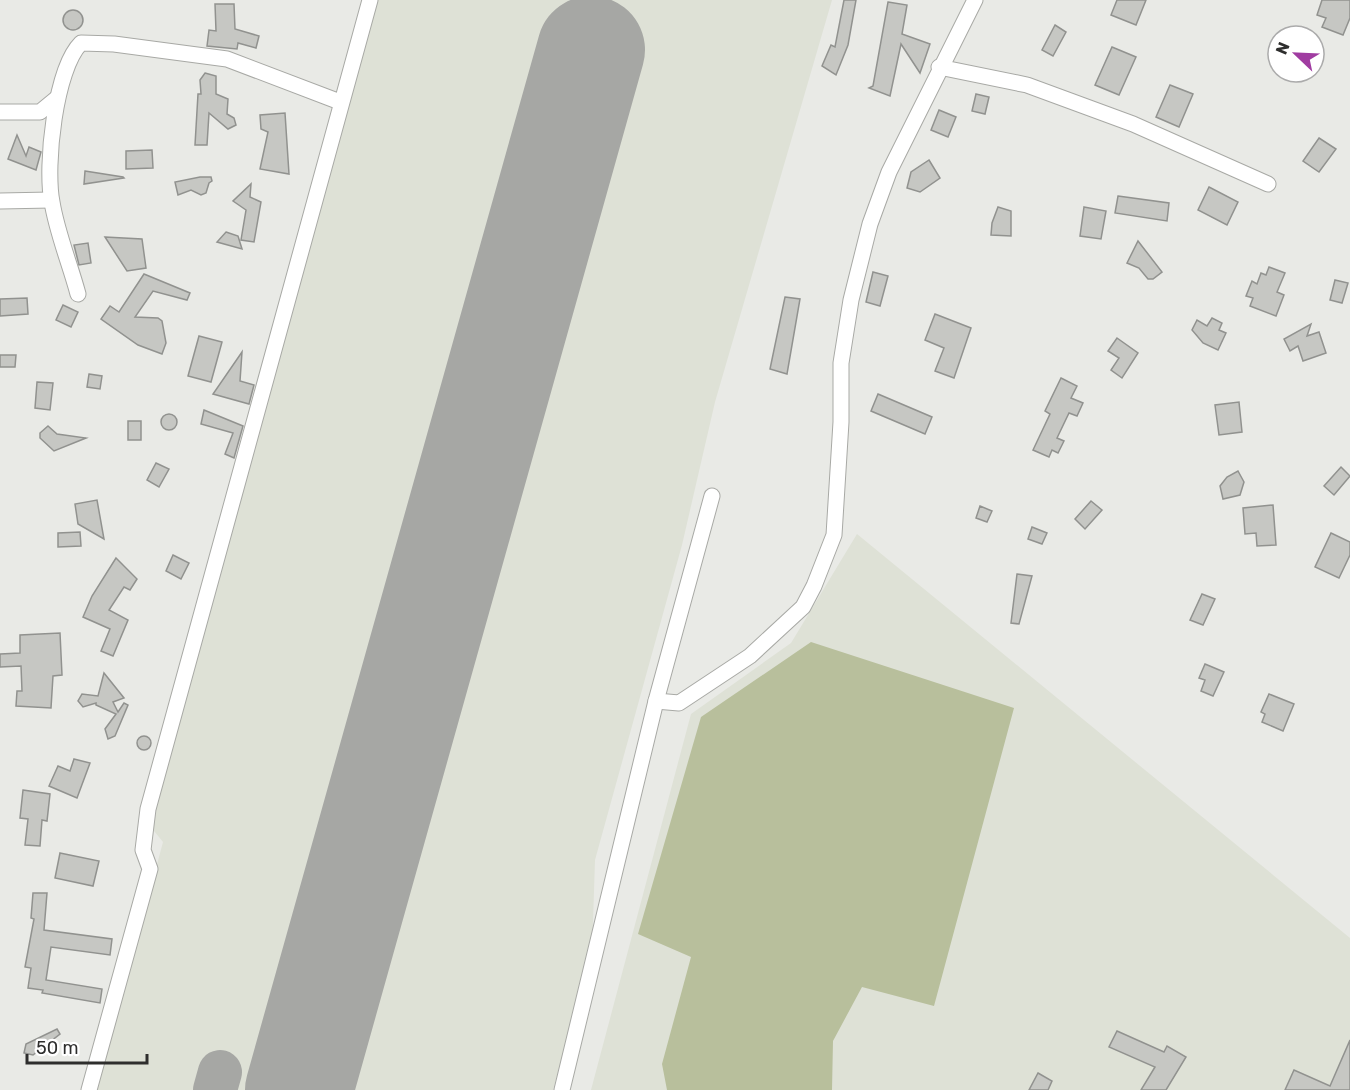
<svg xmlns="http://www.w3.org/2000/svg" width="1350" height="1090" viewBox="0 0 1350 1090" font-family="Rubik,sans-serif">
	<style>
		.built { fill: #dee1d6 }
		.garden { fill: #b8bf9c }
		.lines { fill: none; stroke-linecap: round; stroke-linejoin: round }
		.taxiway { stroke: #a6a7a4; stroke-width: 44 }
		.runway { stroke: #a6a7a4; stroke-width: 108 }
		.building { fill: #c6c7c3; stroke: #91928f; stroke-width: 1.5 }
		.minor-casing { stroke: #a8a9a5; stroke-width: 17 }
		.minor { stroke: #fff; stroke-width: 15 }
	</style>
	<rect width="100%" height="100%" fill="#e9eae6"/>
	<g class="built">
		<path d="M377,0H832L715,402L682,545L595,860L592,952L553,1090H97L163,842L150,826Z"/>
		<path d="M857,534L1350,938V1090H591L691,714L791,643Z"/>
	</g>
	<path class="garden" d="M811,642L1014,708L934,1006L862,987L833,1041L832,1090H667L662,1064L691,957L638,934L701,717Z"/>
	<g class="lines">
		<path class="taxiway" d="M215,1090L220,1072"/>
		<path class="runway" d="M299,1090L591,50"/>
	</g>
	<g class="building">
		<path d="M844,0H856L848,45L836,75L822,66L831,45L835,47Z"/>
		<path d="M1117,0H1146L1136,25L1111,15Z"/>
		<path d="M1322,0H1350V18L1343,35L1322,27L1326,18L1317,15Z"/>
		<path d="M888,2L907,5L902,34L930,44L920,73L901,44L890,96L869,88L873,86Z"/>
		<path d="M215,4H234L235,29L259,36L256,48L238,43L237,49L207,46L209,30L216,31Z"/>
		<circle cx="73" cy="20" r="10"/>
		<path d="M1055,25L1066,32L1053,56L1042,50Z"/>
		<path d="M1112,47L1136,57L1119,95L1095,85Z"/>
		<path d="M205,73L216,76V94L228,99L227,114L234,118L236,125L228,129L209,113L207,145H195L198,94H201L200,80Z"/>
		<path d="M1170,85L1193,94L1179,127L1156,117Z"/>
		<path d="M976,94L989,97L985,114L972,111Z"/>
		<path d="M939,110L956,117L948,137L931,130Z"/>
		<path d="M285,113L289,174L260,169L268,132L261,129L260,115Z"/>
		<path d="M17,135L26,156L29,147L41,152L36,170L8,159Z"/>
		<path d="M1319,138L1336,149L1319,172L1303,161Z"/>
		<path d="M152,150L153,168L126,169V151Z"/>
		<path d="M929,160L940,178L920,192L907,188L911,172Z"/>
		<path d="M85,171L123,177L124,178L84,184Z"/>
		<path d="M200,177H211L212,181L209,183L206,193L201,195L191,190L178,195L175,182Z"/>
		<path d="M251,184L250,197L261,202L254,242L241,240L246,210L233,201Z"/>
		<path d="M1209,187L1238,202L1227,225L1198,210Z"/>
		<path d="M1118,196L1169,203L1167,221L1115,213Z"/>
		<path d="M998,207L1011,211V236L991,235L992,223Z"/>
		<path d="M1084,207L1106,211L1101,239L1080,236Z"/>
		<path d="M226,232L238,236L242,249L217,242Z"/>
		<path d="M105,237L142,239L146,268L127,271Z"/>
		<path d="M1138,241L1162,272L1153,279H1148L1139,268L1127,263Z"/>
		<path d="M88,243L91,263L79,265L74,245Z"/>
		<path d="M1269,267L1285,273L1277,292L1284,295L1276,316L1250,306L1253,298L1246,296L1252,281L1257,284L1261,273L1266,275Z"/>
		<path d="M873,272L888,276L880,306L866,302Z"/>
		<path d="M144,274L190,293L187,300L153,291L135,317L158,318L162,321L166,343L162,354L138,345L101,319L110,306L119,312Z"/>
		<path d="M1335,280L1348,283L1342,303L1330,300Z"/>
		<path d="M785,297L800,299L787,374L770,369Z"/>
		<path d="M27,298L28,314L0,316V299Z"/>
		<path d="M63,305L78,312L71,327L56,320Z"/>
		<path d="M935,314L971,328L954,378L935,371L944,348L925,340Z"/>
		<path d="M1212,318L1222,323L1219,330L1226,333L1218,350L1203,343L1192,330L1197,320L1207,326Z"/>
		<path d="M1311,324L1307,336L1319,332L1326,353L1303,361L1298,346L1290,351L1284,339Z"/>
		<path d="M199,336L222,342L211,382L188,376Z"/>
		<path d="M1117,338L1138,353L1122,378L1111,370L1119,358L1108,351Z"/>
		<path d="M242,352L240,381L254,385L249,404L213,394Z"/>
		<path d="M0,355H16L15,367H0Z"/>
		<path d="M89,374L102,376L100,389L87,387Z"/>
		<path d="M1061,378L1077,386L1071,398L1083,403L1077,416L1069,413L1057,438L1064,441L1058,453L1052,450L1049,457L1033,450L1050,414L1045,411Z"/>
		<path d="M37,382L53,383L50,410L35,408Z"/>
		<path d="M878,394L932,417L925,434L871,411Z"/>
		<path d="M1239,402L1242,432L1219,435L1215,405Z"/>
		<path d="M204,410L243,426L234,458L225,454L233,433L201,424Z"/>
		<circle cx="169" cy="422" r="8"/>
		<rect x="128" y="421" width="13" height="19"/>
		<path d="M48,426L57,434L86,438L54,451L40,438V433Z"/>
		<path d="M156,463L169,469L159,487L147,480Z"/>
		<path d="M1341,467L1350,476L1334,495L1324,486Z"/>
		<path d="M1238,471L1244,482L1240,495L1223,499L1220,486L1227,477Z"/>
		<path d="M97,500L104,539L78,524L75,504Z"/>
		<path d="M1091,501L1102,510L1085,529L1075,519Z"/>
		<path d="M1273,505L1276,545L1257,546L1256,533L1245,534L1243,508Z"/>
		<path d="M980,506L992,511L987,522L976,518Z"/>
		<path d="M1032,527L1047,533L1042,544L1028,539Z"/>
		<path d="M80,532L81,546L58,547V533Z"/>
		<path d="M1331,533L1350,542V555L1339,578L1315,567Z"/>
		<path d="M173,555L189,563L181,579L166,571Z"/>
		<path d="M116,558L137,579L130,590L124,587L109,610L128,620L113,656L101,651L110,629L83,617L92,596Z"/>
		<path d="M1017,574L1032,576L1019,624L1011,623Z"/>
		<path d="M1202,594L1215,599L1203,625L1190,620Z"/>
		<path d="M60,633L62,675L53,676L51,708L16,706L17,691H22L21,666L0,667V654L20,653V635Z"/>
		<path d="M1205,664L1224,672L1213,696L1201,691L1205,680L1199,678Z"/>
		<path d="M104,673L124,698L113,702L118,712L124,703L128,705L115,736L108,739L105,729L116,714L96,705V703L83,707L78,701L82,694L98,696Z"/>
		<path d="M1269,694L1294,704L1283,731L1262,722L1265,714L1261,712Z"/>
		<circle cx="144" cy="743" r="7"/>
		<path d="M74,759L90,763L77,798L49,786L58,766L70,771Z"/>
		<path d="M23,790L50,794L47,821L42,820L40,846L25,845L28,819L20,818Z"/>
		<path d="M60,853L99,861L93,886L55,878Z"/>
		<path d="M33,893H47L44,930L112,939L110,955L51,947L46,980L102,989L100,1003L42,993L43,990L28,988L31,968L25,967L34,919L31,918Z"/>
		<path d="M57,1029L60,1034L33,1055L24,1053L26,1044Z"/>
		<path d="M1117,1031L1164,1052L1167,1046L1186,1057L1166,1090H1141L1155,1067L1109,1047Z"/>
		<path d="M1350,1040V1090H1285L1294,1070L1330,1086Z"/>
		<path d="M1038,1073L1052,1081L1048,1090H1029Z"/>
	</g>
	<g class="lines">
		<g class="minor-casing">
			<g id="minor">
				<path d="M939,67L1027,85L1133,124L1268,184"/>
				<path d="M0,112H40L57,98"/>
				<path d="M0,201L51,200"/>
				<path d="M78,294C70,264 57,233 52,202C45,166 55,69 81,43L114,44L227,59L340,102"/>
				<path d="M656,701L679,703L750,656L803,607L814,586L834,535L841,422V363L851,300L870,224L889,172L975,0"/>
				<path d="M89,1090L150,869L143,850L148,809L370,0"/>
				<path d="M562,1090L656,701L712,496"/>
			</g>
		</g>
		<use href="#minor" class="minor"/>
	</g>
	<g transform="translate(1296 54) rotate(293)"><circle r="28" fill="#ffffff" stroke="#ababab" stroke-width="1.5"/>
	<path d="M0-4.5L10 22L0 15L-10 22Z" fill="#a03ca1"/>
	<text y="-9" font-size="16" font-weight="bold" text-anchor="middle" fill="#2e2e2d">N</text>
	</g>
	<path d="M27 1054v9h120v-9" fill="none" stroke="#2e2e2d" stroke-width="3"/>
	<text x="36" y="1054" font-size="18" fill="#2e2e2d" stroke="#ffffff" stroke-width="4.5" paint-order="stroke">50 m</text>
</svg>
